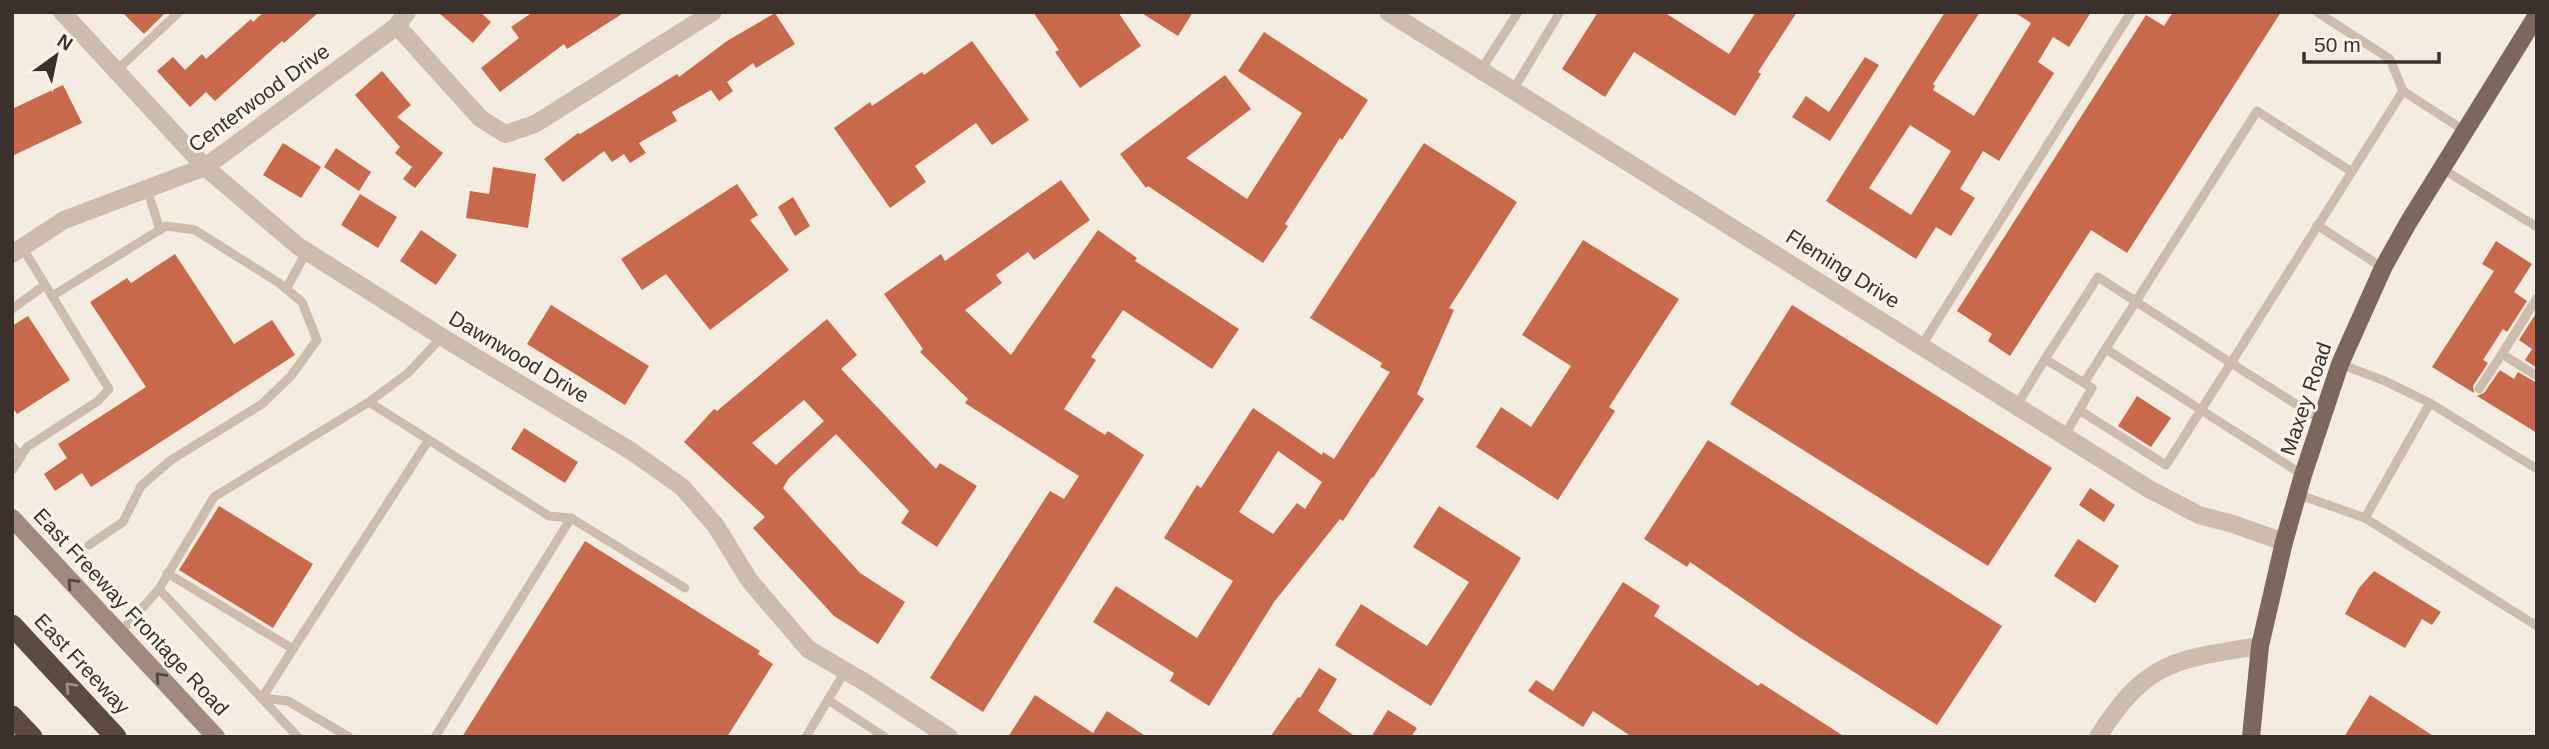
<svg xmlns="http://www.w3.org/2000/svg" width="2549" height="749" viewBox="0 0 2549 749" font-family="Helvetica,sans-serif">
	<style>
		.building { fill: #c8694b; fill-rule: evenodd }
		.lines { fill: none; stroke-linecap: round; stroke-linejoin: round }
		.service { stroke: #cdbbac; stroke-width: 9 }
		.minor { stroke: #cdbbac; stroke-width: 18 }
		.tertiary { stroke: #cdbbac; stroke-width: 18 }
		.secondary { stroke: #a18a7d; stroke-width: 18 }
		.primary { stroke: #7d675c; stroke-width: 18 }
		.motorway { stroke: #5c4a42; stroke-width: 21 }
		.oneway { stroke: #544640 }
		.oneway2 { stroke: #9c8e87 }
		.labels { text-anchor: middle; stroke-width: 6; stroke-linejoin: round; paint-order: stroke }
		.street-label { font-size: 21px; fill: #3b302b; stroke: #fbf5ee }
	</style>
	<rect width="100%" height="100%" fill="#f4ebe1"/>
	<g class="building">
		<path d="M122,12H166L144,34Z"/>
		<path d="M264,12H319L284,43L282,41L215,101L206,92L190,107L157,71L173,57L185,70L202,54L206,59L251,19L253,22Z"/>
		<path d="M438,12H480L491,22L473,43Z"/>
		<path d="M533,12H625L567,49L564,44L500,92L481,68L519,38L511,27Z"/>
		<path d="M1033,12H1118L1141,46L1080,88L1055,52L1059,50Z"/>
		<path d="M1140,12H1193L1178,36Z"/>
		<path d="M1598,12H1664L1729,54L1756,12H1797L1758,72L1761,74L1735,116L1634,52L1605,97L1562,69Z"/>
		<path d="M1945,12H1980L1933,84L1935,86L1933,90L1974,116L2031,23L2014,12H2091L2069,47L2053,37L2038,62L2054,73L1999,161L1983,151L1960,189L1975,198L1951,236L1936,227L1916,259L1826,201ZM1910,125L1951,151L1911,215L1869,188Z"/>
		<path d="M2173,12H2281L2127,253L2091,230L2010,356L1988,341L1992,334L1957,311L2146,15L2164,26Z"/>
		<path d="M775,13L795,44L756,68L753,63L727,82L733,91L719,101L711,90L672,112L677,121L639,143L646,153L630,163L624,154L612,162L604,151L563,182L544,159L578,133L580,134L677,74L679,77L727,41Z"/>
		<path d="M1264,32L1368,100L1342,140L1340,138L1285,224L1288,226L1263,263L1148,186L1146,188L1120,154L1225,75L1251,109L1186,158L1247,199L1302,113L1238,71Z"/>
		<path d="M972,41L1029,120L992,145L976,123L915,166L926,182L890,208L834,128L870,102L872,106L922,72L924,75Z"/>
		<path d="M1865,57L1879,65L1830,141L1792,117L1806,96L1829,112Z"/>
		<path d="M382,71L411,105L397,117L443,153L415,188L403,179L412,167L395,153L400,147L355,95Z"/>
		<path d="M63,85L82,123L12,156V109Z"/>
		<path d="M283,143L321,167L301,198L263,175Z"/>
		<path d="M1424,143L1517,202L1449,308L1454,310L1417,394L1424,399L1373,478L1372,477L1343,521L1340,519L1274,602L1209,706L1170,681L1174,673L1093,622L1116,586L1197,638L1233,581L1164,538L1197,485L1201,488L1253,408L1322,455L1323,452L1334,459L1390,372L1380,367L1382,363L1310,318ZM1278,451L1322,482L1305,509L1297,503L1273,534L1239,512Z"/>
		<path d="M336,148L371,172L359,191L324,167Z"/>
		<path d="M493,167L536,174L528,228L466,218L470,191L489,194Z"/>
		<path d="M1061,180L1090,220L1034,260L1028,252L996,275L1002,283L965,310L1011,355L1098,230L1137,258L1135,261L1239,329L1212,369L1123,310L1091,357L1096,360L1064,409L1105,435L1108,431L1144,455L983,712L930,678L1050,491L1064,499L1079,476L965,403L968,399L920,352L923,349L884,294L941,254L945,261Z"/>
		<path d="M737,184L758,215L750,220L789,270L710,330L666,274L642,290L621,259Z"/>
		<path d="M360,194L397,217L378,248L341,225Z"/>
		<path d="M793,197L810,226L795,236L778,207Z"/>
		<path d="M421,230L457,255L436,285L400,261Z"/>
		<path d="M1583,240L1679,299L1609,407L1615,411L1558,500L1476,447L1501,407L1531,427L1571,366L1522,335Z"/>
		<path d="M2496,241L2532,264L2514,292L2527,301L2507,332L2503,329L2483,360L2488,363L2473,386L2474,393L2432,367L2494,271L2482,264Z"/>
		<path d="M175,254L234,344L272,320L295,355L91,487L82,473L55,491L44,474L67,458L58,444L146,387L90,302L127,278L131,283Z"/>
		<path d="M551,305L649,366L625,405L527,344Z"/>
		<path d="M1792,305L2052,468L1988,566L1730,404Z"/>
		<path d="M2537,312V368L2525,360L2532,349L2519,340Z"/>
		<path d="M28,316L70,380L17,414L12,407V326Z"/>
		<path d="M827,319L857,355L841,369L936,469L940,463L977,486L937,547L901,523L909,511L836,434L789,478L783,488L860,573L905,602L878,644L834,616L753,528L765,517L684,442L714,409L717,411ZM804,400L824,421L776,465L752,443Z"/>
		<path d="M2500,370L2514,379L2518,372L2537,383V433L2477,396L2484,393Z"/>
		<path d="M2137,396L2171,418L2151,447L2118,426Z"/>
		<path d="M524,428L578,462L565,483L511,449Z"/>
		<path d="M1708,440L2002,626L1937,725L1796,635L1690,562L1687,567L1644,539Z"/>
		<path d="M2090,488L2115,505L2104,522L2079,505Z"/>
		<path d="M219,506L313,564L273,628L179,570Z"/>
		<path d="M1439,506L1521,558L1431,706L1335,645L1361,604L1427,646L1469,582L1413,547Z"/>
		<path d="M2078,539L2119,566L2095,603L2054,576Z"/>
		<path d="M585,541L760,651L758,654L773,664L727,737H462Z"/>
		<path d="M2374,571L2441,612L2432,625L2422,619L2405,648L2345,614L2359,588Z"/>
		<path d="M1623,582L1660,606L1654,616L1758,686L1761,683L1845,737H1632L1593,711L1583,727L1528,691L1536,680L1553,691Z"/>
		<path d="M1319,668L1337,679L1318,711L1356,737H1270L1298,697L1300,698Z"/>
		<path d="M1035,695L1093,733L1107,711L1147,737H1008Z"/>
		<path d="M2370,695L2435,737H2344Z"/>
		<path d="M1388,710L1417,728L1411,737H1371Z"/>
	</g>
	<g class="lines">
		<g class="service">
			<path d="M2317,12L2390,59L2403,91"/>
			<path d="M1481,70L1518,12"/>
			<path d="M116,71L179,12"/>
			<path d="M1513,90L1560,12"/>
			<path d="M2441,168L2537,227"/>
			<path d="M147,189L160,230"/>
			<path d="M2317,225L2383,268"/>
			<path d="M286,289L307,251"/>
			<path d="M52,296L166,226L195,230L279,283L302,302L317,340L291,376L262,404L171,460L141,486L123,522L89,545"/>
			<path d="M2537,298L2502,354L2537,376"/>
			<path d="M12,309L45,285"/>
			<path d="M1922,345L2131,12"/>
			<path d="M2045,359L2098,277L2231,363L2403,91L2465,131"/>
			<path d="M2340,364L2385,381L2430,403L2537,469"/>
			<path d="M2084,383L2257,111L2352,172"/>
			<path d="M2479,389L2502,354"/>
			<path d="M369,402L408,373L442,337"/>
			<path d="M2430,403L2365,518L2537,626"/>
			<path d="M2017,405L2045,359L2092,388L2065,435"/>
			<path d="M2079,410L2166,465L2201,410L2106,349"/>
			<path d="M12,446L21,457"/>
			<path d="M12,470L27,447L98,401L109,389L22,247"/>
			<path d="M2303,475L2201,410L2231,363L2321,420"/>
			<path d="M2297,494L2365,518"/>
			<path d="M167,573L293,649L262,698L288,701L349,737"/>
			<path d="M119,634L159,589"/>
			<path d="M293,649L428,441"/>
			<path d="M828,700L885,737"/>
			<path d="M298,737L159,589L214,497L369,402L549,516L571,518L685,588"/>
			<path d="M435,737L571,518"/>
			<path d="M806,737L845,671"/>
		</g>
		<g class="minor">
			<path d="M62,12L205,167L298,246L442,337L631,451L682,487L716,526L749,580L808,649L866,683L949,737"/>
			<path d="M1388,12L2149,489L2199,515L2233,524L2284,542"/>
			<path d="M397,26L480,118L505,134L535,124L713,12"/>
			<path d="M12,254L64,220L205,167L397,26L407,12"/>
		</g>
		<path class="tertiary" d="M2098,737C2146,660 2177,659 2260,646"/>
		<path class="secondary" d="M12,518L216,737"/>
		<path class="primary" d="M2251,737L2260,646L2284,542L2303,475L2340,364L2383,268L2408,223L2537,15"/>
		<g class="motorway">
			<path d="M12,625L116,737"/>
			<path d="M12,716L32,737"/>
		</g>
	</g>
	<defs><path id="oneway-chevron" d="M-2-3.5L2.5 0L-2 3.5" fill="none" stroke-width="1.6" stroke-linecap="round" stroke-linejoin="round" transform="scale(1.75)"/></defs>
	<g class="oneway">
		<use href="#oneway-chevron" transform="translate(72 583) rotate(-133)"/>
		<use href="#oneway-chevron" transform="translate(160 677) rotate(-133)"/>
	</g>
	<use class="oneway2" href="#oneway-chevron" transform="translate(70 687) rotate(-133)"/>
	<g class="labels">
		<g class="street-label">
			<text transform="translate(259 98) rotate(-36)" y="7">Centerwood Drive</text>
			<text transform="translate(1843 269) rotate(32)" y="7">Fleming Drive</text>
			<text transform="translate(519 357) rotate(31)" y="7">Dawnwood Drive</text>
			<text transform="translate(2306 399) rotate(-71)" y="7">Maxey Road</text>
			<text transform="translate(131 612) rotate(47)" y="7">East Freeway Frontage Road</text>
			<text transform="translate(82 664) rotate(47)" y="7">East Freeway</text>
		</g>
	</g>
	<rect width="2549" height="749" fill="none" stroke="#3b302b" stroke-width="28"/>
	<g transform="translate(56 56) rotate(33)" stroke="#fbf5ee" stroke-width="5" paint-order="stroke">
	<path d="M0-5L12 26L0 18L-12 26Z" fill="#3b302b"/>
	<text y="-10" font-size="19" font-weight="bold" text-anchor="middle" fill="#3b302b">N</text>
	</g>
	<path d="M2304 52v10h135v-10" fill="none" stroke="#3b302b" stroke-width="3.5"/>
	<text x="2314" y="52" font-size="21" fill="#3b302b" stroke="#fbf5ee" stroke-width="5" paint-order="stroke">50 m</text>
</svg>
